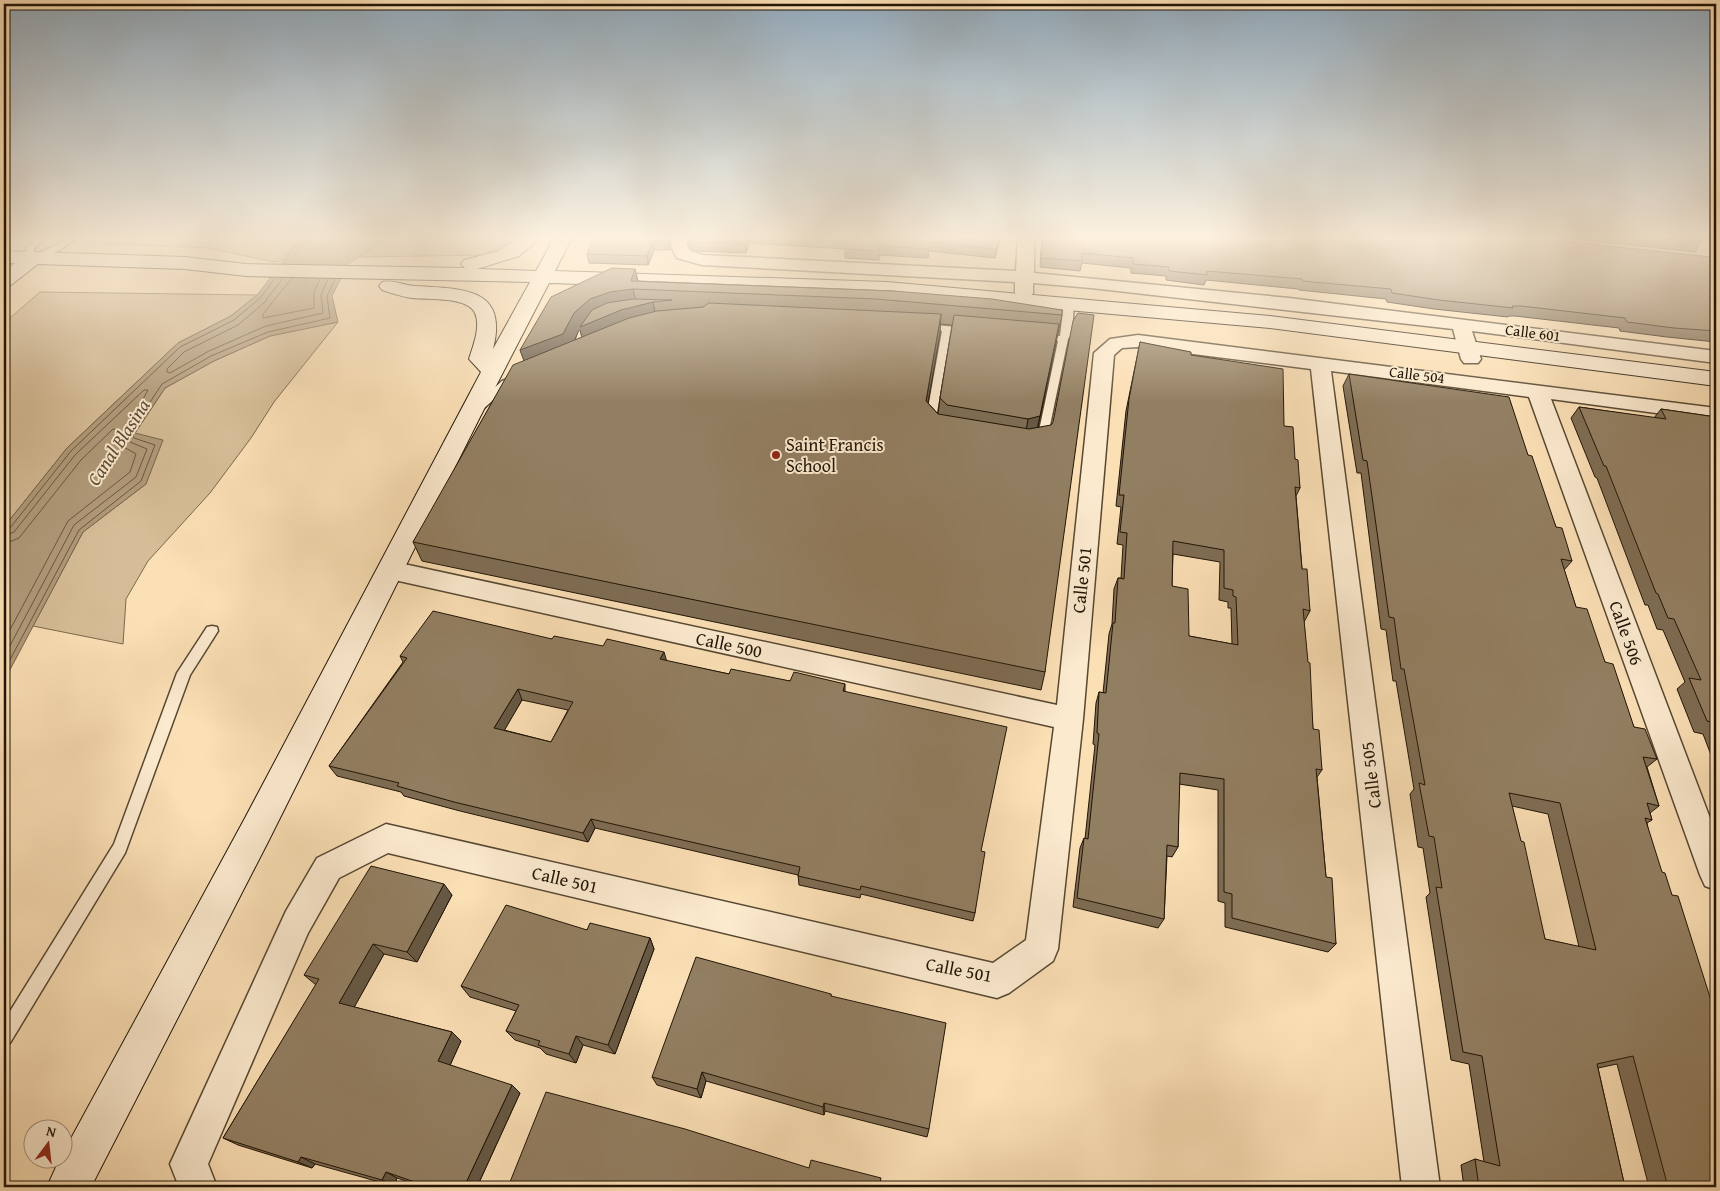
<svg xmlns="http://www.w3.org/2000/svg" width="1720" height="1191" viewBox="0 0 1720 1191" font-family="'Gentium Book Plus',serif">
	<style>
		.green { fill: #d6bd97; stroke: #7b694e }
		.water { fill: #b19a7a; stroke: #77654c }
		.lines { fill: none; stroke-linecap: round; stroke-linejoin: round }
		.shore { stroke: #685840; stroke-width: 1 }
		.lane-casing { stroke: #574832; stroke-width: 3 }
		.street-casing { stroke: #574832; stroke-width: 3 }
		.secondary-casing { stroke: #201506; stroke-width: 2 }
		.lane { fill: #fceacf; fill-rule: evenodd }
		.street { fill: #fceacf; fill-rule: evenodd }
		.secondary { fill: #fceacf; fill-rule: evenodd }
		.wall { fill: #7e6c53; stroke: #201506; fill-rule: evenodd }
		.shaded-wall { fill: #665844; stroke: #201506 }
		.building { fill: #927e61; stroke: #201506; fill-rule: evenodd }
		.poi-dot { fill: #8f2418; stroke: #fceacf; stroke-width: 2 }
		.labels { text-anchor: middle; stroke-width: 4; stroke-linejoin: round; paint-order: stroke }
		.far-street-label { font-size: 15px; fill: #201506; stroke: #fceacf }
		.poi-label { font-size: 18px; fill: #201506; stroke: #fceacf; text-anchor: start }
		.street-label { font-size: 18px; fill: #201506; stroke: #fceacf }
		.water-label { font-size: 19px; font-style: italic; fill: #5a4a34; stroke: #fceacf }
	</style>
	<rect width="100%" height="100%" fill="#fbdfb5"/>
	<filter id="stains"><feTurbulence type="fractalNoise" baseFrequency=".004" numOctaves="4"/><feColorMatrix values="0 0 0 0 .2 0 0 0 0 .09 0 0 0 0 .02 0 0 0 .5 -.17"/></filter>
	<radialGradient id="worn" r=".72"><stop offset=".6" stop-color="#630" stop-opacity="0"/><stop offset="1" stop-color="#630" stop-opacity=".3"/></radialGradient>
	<g class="green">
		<path d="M89,236H303L281,261L274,262L208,248L92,243L87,241Z"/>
		<path d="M377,236H511L505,244L484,255L360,257L382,243Z"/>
		<path d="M40,292L257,295L231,316L178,343L67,448L4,527V323Z"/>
		<path d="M338,322L274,402L251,438L210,493L148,561L126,599L123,644L33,626L83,532L146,484L135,433L165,388L214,361L270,336Z"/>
	</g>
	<path class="water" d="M303,236H377L382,243L348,264L332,296L338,322L270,336L214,361L165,388L135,433L163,440L146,484L83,532L4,681V527L67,448L178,343L231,316L257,295Z"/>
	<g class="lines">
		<g class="shore">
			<path d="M283,278L264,303L238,325L184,352L167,369V372L170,373L209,351L266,326L323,313L321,295L328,279"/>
			<path d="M292,278L263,314V318L314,308V292L320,279"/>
			<path d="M4,530L10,528L71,451L180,347L234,320L260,298L275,278"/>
			<path d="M4,536L14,532L75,455L144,390H148L125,431L130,442L147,449L136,477L74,525L4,657"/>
			<path d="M4,544L19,538L81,460L113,429L117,430L122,446L136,454L130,472L68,521L4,641"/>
			<path d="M4,671L79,530L141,481L155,445L134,438L131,431L162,384L211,356L268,332L330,318L327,296L335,279"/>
		</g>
		<g class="lane-casing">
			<g id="lane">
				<path d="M38,236H47L34,249L35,254L55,246L68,236H77C68,246 43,262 29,261L26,248Z"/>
				<path d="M1069,300L1074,303L1072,334L1068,339L1047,440L1042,443L1037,440L1058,341L1039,340L1034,337L1039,334L1060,336L1064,303Z"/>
				<path d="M925,324L967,328L972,331L967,334L951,332L936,418L940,423L935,426L926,419L942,331L922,329V325Z"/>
				<path d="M513,377L517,378V382L510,385L482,410H474V406L502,381Z"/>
				<path d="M212,626L217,627L218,631L190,675L125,853L10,1043L4,1046V1021L114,844L177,673L207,627Z"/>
			</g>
		</g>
		<g class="street-casing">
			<g id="street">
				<path d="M673,236H689L686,244L690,251L703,255L1016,271L1018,236H1034V273L1289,298L1716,351V363L1472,331L1481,359L1478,363H1464L1461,359L1453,329L1091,288L1033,283V293L1030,297H1018L1015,293V282L702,265L677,258L670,244Z"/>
				<path d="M1542,236H1558L1562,243L1560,247H1548Z"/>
				<path d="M1138,335L1716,408V421L1551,399L1716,834V890L1705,886L1700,875L1529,397L1331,371L1440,1187H1402L1311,369L1138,347L1122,348L1114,355L1083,719L1058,949L1053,961L1009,993L997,998L388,853L339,878L308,933L208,1164L217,1187H179L170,1164L286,911L317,858L386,824L993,963L1026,940L1054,727L390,579L381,576L378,570L381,564L390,561L1057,705L1094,353L1110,339Z"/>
			</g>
		</g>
		<g class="secondary-casing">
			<path id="secondary" d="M523,236H543L519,256L477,269L536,271L555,236H573L555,271L887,282L1270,316L1716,372V386L1270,328L887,294L549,283L480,417L269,840L91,1187H47L60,1158H62V1155L245,818L481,372L469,359C473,346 481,327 475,313C467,296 428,300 412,298C402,297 392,293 382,290L379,286L382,282C394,279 404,286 416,286C462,289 509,287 493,349L530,282L246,276L185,269L38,264L11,285L4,287V272L15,263H4V251L185,257L246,264L465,268L461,264L464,260L498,251Z"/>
		</g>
		<use href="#lane" class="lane"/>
		<use href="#street" class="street"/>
		<use href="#secondary" class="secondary"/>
	</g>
	<g class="wall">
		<path d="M595,236L669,241L671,250H654L648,265L589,263L587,254Z"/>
		<path d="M687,236H1001L995,258L929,251L928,258L879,255V260L845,258V249L749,243L746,253L697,251L691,249L688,244Z"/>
		<path d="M1042,236H1514L1716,266V342L1667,337L1620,331L1619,328L1515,316H1509L1508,317L1434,309L1387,302L1386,299L1299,290L1298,289L1206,280L1204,285L1166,280V276L1131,273V268L1082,263L1080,271L1040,267Z"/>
		<path d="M1549,236H1697L1701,242L1695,252Z"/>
		<path d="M635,269L638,281L893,291L1062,315L1038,427L1045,672L1041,690L422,561L413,542L524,360L520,350ZM940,324L952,325L940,398L938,414L928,403L940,333ZM580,330L582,337L575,340L578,332Z"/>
		<path d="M1140,342L1191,355L1284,426L1295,459L1300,488L1296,496L1302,569L1310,611L1304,622L1313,729L1322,770L1317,777L1326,877L1336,944L1328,952L1225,927V903L1218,901V790L1179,784L1178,847L1172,857L1167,856L1164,919L1158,928L1073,907L1080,848L1084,838L1085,839L1095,745L1093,744L1096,703L1099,692L1103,693L1109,634L1112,624L1114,589L1118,578H1121L1123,545L1117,544L1121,507L1116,506L1126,411ZM1173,554L1220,562L1219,600L1228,602V608H1231L1232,644L1189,636L1172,586Z"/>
		<path d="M1349,374L1528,455L1556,527L1572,561L1564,570L1576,607L1605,662L1634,727L1657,759L1647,767L1659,806L1650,813L1652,820L1647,823L1716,1187H1649L1617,1064L1598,1068L1625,1187H1464L1461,1165L1475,1159L1484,1162L1469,1064L1451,1060L1426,897L1430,893L1423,848L1418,847L1410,794L1414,789L1396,681H1393L1386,630L1381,629L1361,473H1357L1343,386ZM1512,806L1548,814L1579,947L1545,939Z"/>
		<path d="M1579,407L1654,418L1661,409L1716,417V768L1703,734L1694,732L1677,689L1685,682L1663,630L1657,629L1648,605H1645L1597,478L1595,477L1571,418Z"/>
		<path d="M552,639L666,661L729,674L790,681L845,684V691L981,851L975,913L973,921L861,894L860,898L799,885L798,875L595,828L588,842L460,811L404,796L401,792L337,776L329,766L403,662L400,656ZM522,700L568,710L551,742L504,730Z"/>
		<path d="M452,895L417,962L384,954L354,1007L452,1032L461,1041L450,1065L520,1093L477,1187H423L397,1178L394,1186L315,1164L312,1168L238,1145L223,1138L316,985L304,975Z"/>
		<path d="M587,930L650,938L654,949L615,1054L583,1045L576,1063L546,1054L540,1048L515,1040L506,1031L516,1011L470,997L461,986Z"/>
		<path d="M831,994V996L929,1129L927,1137L825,1111L824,1115L706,1081L701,1098L657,1085L652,1077Z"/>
	</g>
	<g class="shaded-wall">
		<path d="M748,236L749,243L746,253V244Z"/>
		<path d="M1000,236H1001L995,258L996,249Z"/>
		<path d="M653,241L654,250L648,265L647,256Z"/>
		<path d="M635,269L639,288L633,289L637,306L653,302L657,321L584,346L580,330L578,332L569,353L527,369L520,350L574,313L590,299L631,281Z"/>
		<path d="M941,314L940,333L925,420L926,401Z"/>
		<path d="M1059,324L1036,435L1025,438L1028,419Z"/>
		<path d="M664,652L667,662L660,659Z"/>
		<path d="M518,689L522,700L500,738L494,728Z"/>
		<path d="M591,819L595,828L588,842L583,833Z"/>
		<path d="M444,884L452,895L417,962L407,952Z"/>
		<path d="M650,938L654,949L615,1054L608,1045Z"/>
		<path d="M373,944L384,954L351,1013L339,1003Z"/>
		<path d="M452,1032L461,1041L448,1070L438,1061Z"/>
		<path d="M576,1036L583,1045L576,1063L569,1054Z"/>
		<path d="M702,1072L706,1081L701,1098L697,1089Z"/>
		<path d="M512,1085L520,1093L477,1187H464Z"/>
		<path d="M824,1103L825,1111L824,1115L823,1107Z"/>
		<path d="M301,1157L315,1164L312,1168L298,1162Z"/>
		<path d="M386,1172L397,1178L394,1186L382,1180Z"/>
	</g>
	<g class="building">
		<path d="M595,236H667L670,241H653L647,256L587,254Z"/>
		<path d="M687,236H748L746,244L696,242L690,240Z"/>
		<path d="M778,236H1000L996,249L930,242L929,249L880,246L879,251L845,249L847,240Z"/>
		<path d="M1043,236H1514L1711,257L1716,266V331L1674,328L1627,322L1625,318L1521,306H1512L1513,308L1439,300L1392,293L1391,289L1302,281V279L1207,271V275L1169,271V267L1133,264V258L1082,253V261L1041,258Z"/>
		<path d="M1640,236H1697L1701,242Z"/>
		<path d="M612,268L635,269L631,281L893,291L992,299L1062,310V315L876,299L633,289L610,292L590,299L574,313L563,334L520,350L551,297Z"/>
		<path d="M633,299L672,300L653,302L621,310L580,327L592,310L607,303Z"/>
		<path d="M709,303L941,314L926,401L938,414L1029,429L1051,425L1053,422L1073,321L1078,313L1094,315L1045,672L413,542L513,365L629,318L657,311L703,307Z"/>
		<path d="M954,315L1059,324L1040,416L1028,419L947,405L940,398Z"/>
		<path d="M1140,342L1191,352V355L1283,369L1284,426L1293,427L1295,459L1298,460L1300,488L1295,487L1302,569H1307L1310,611L1303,609L1308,662L1310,663L1313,729L1319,730L1322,770L1316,769L1326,877L1332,878L1336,944L1232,918V894L1224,892V779L1180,773L1178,847L1167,845L1164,919L1077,898L1084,838L1088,839L1099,734L1097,733L1099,692L1106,693L1113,623H1115L1118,578L1124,579L1127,533L1120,532L1124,495H1119L1129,399ZM1173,541L1224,550V588L1233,590V596L1236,597L1238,645L1189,636L1188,589L1172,586Z"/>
		<path d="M1349,374L1509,397L1528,455L1532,456L1556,527L1562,528L1572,561L1561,559L1576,607L1587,609L1605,662L1613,664L1634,727L1645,729L1657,759L1643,757L1659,806L1647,803L1652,820L1645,818L1662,872L1665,873L1672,895L1678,896L1716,1016V1187H1668L1633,1056L1597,1064L1625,1187H1479L1475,1159L1500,1166L1482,1056L1463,1052L1436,887L1442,888L1434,837L1429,836L1419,783L1425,785L1404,669H1401L1394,618L1389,617L1367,461L1363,460ZM1509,793L1560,803L1596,950L1545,939L1524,842L1521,841Z"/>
		<path d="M1579,407L1666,419L1661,409L1716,417V724V723L1707,721L1689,678L1701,680L1674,619L1668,618L1658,594L1656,593L1606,466H1604Z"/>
		<path d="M433,611L552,639L554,636L603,646L607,639L664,652L660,659L729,674L731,669L790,681L794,672L845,684L843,691L1007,727L981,851L985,852L975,913L861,886L860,890L798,876L800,867L591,819L583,833L454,802L397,786L399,783L329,766L407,658L400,656ZM518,689L573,702L551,742L494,728Z"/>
		<path d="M371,866L444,884L407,952L373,944L339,1003L452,1032L438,1061L512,1085L464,1187H429L386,1172L382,1180L301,1157L298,1162L223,1138L319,979L304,975Z"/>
		<path d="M506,905L587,930L590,923L650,938L608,1045L576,1036L569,1054L538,1045L540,1041L506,1031L519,1005L461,986Z"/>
		<path d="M696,957L831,994V996L946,1023L929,1129L824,1103L823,1107L702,1072L697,1089L652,1077Z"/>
		<path d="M546,1092L685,1129L809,1168L811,1160L881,1178L879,1187H508Z"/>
	</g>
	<linearGradient id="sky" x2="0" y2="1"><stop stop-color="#92aabc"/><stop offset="0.59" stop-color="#fdf1de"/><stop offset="1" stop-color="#fdf1de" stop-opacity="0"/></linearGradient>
	<rect width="1720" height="403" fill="url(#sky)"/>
	<circle class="poi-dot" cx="776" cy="455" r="5"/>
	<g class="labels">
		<g class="far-street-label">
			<text transform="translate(1533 333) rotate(7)" y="5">Calle 601</text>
			<text transform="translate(1417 375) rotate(7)" y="5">Calle 504</text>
		</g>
		<g class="poi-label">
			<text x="786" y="451">Saint Francis<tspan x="786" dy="21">School</tspan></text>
		</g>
		<g class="street-label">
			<text transform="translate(1082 580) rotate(-84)" y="6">Calle 501</text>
			<text transform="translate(1626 633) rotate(70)" y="6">Calle 506</text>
			<text transform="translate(729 645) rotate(12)" y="6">Calle 500</text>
			<text transform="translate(1371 775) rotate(-97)" y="6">Calle 505</text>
			<text transform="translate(565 880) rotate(13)" y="6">Calle 501</text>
			<text transform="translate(959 970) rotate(11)" y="6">Calle 501</text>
		</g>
		<g class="water-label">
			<text transform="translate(118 442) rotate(-57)" y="7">Canal Blasina</text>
		</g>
	</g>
	<rect width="1720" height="1191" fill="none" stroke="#fbdfb5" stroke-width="20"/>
	<rect x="5" y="5" width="1710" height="1181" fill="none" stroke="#201506" stroke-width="2.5"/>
	<rect x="10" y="10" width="1700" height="1171" fill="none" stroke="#201506"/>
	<g transform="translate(48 1144) rotate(15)"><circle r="24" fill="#fceacf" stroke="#a4957f"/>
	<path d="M0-4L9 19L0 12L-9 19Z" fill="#8f2418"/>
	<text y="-8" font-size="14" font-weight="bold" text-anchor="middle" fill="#201506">N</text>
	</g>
	<rect width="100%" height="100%" filter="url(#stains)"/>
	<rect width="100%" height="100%" fill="url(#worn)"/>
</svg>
